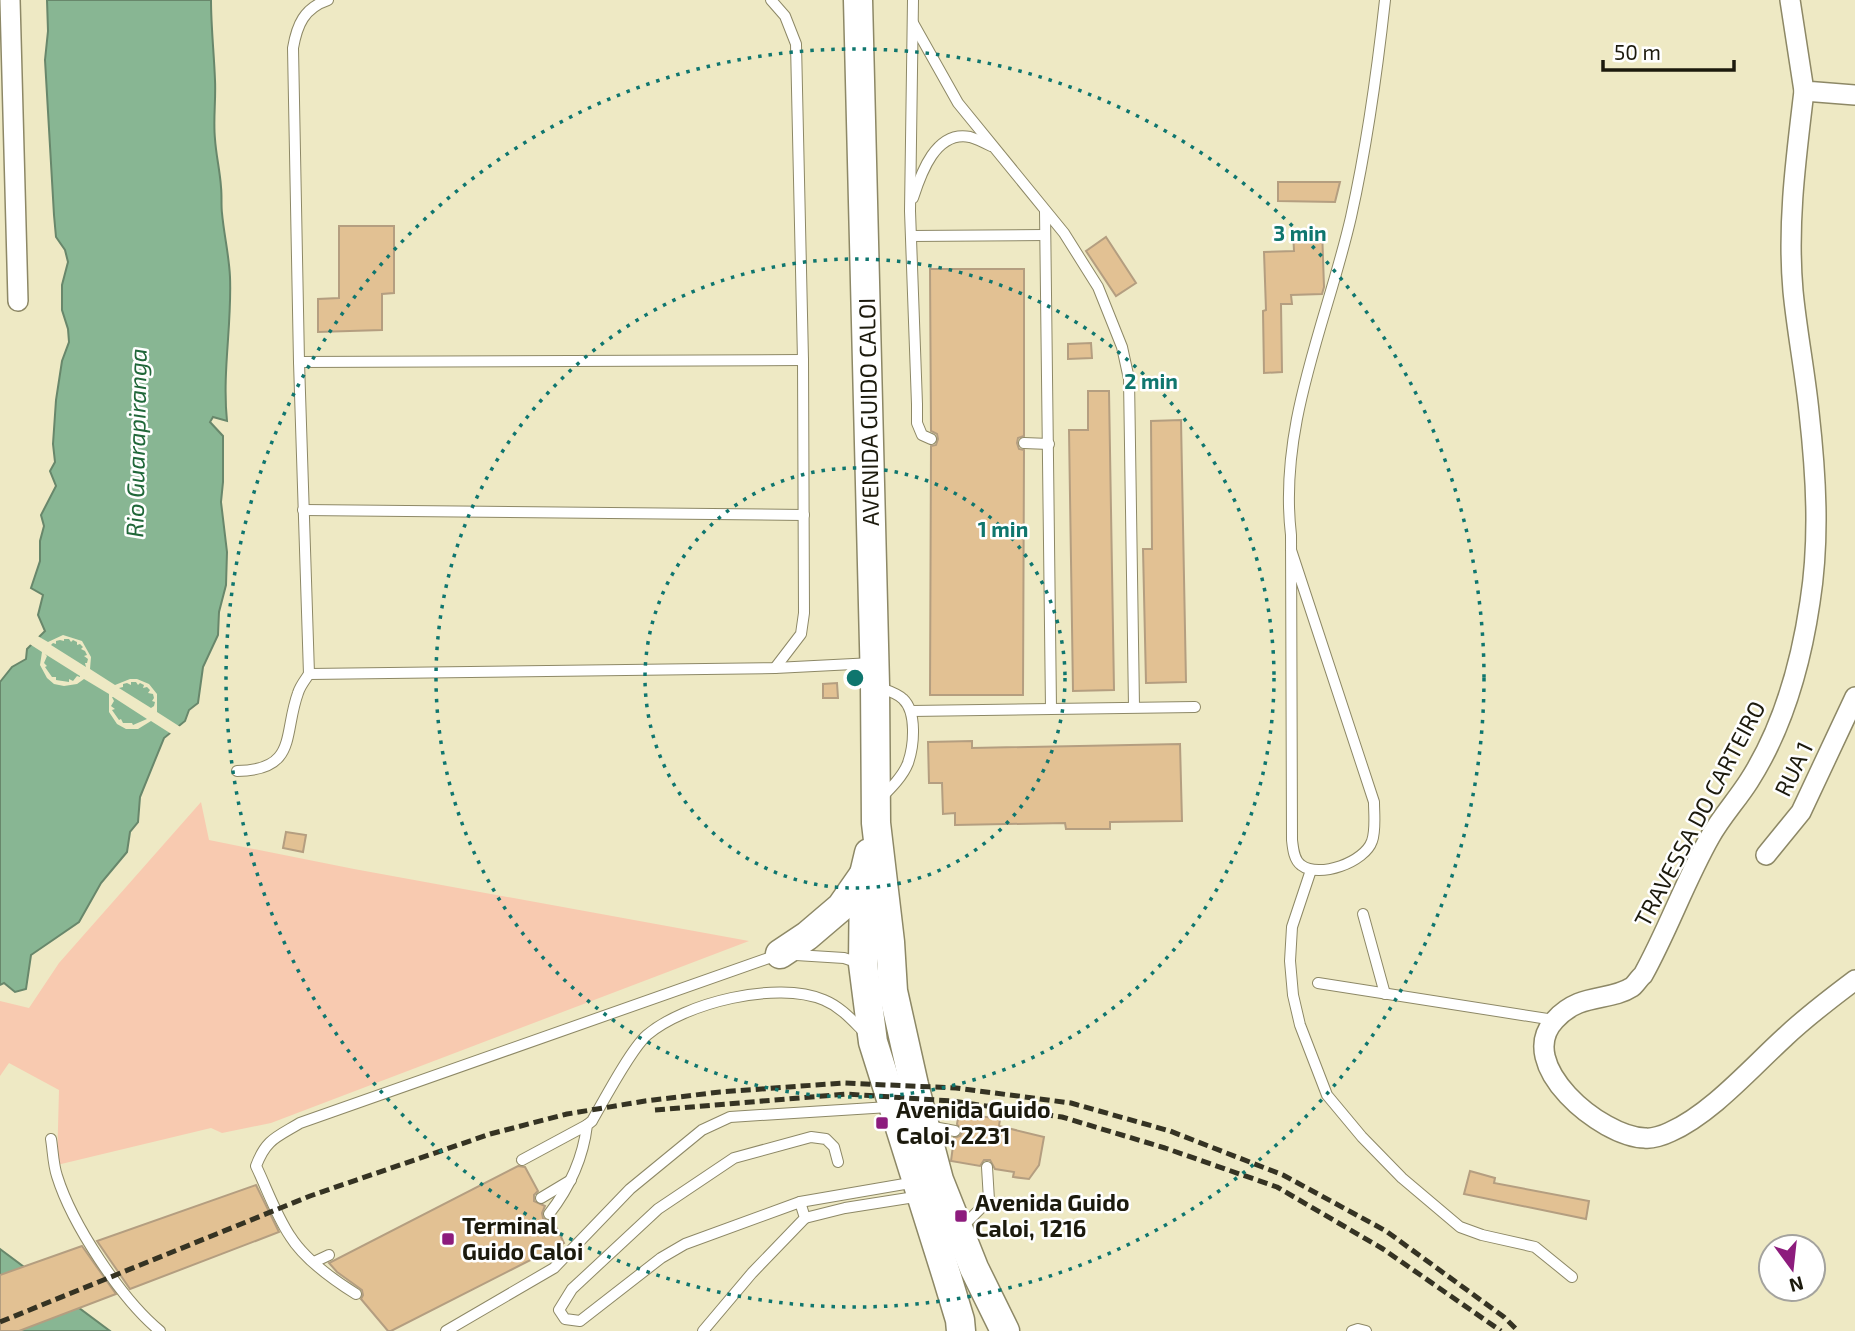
<svg xmlns="http://www.w3.org/2000/svg" width="1855" height="1331" viewBox="0 0 1855 1331" font-family="'Exo 2',sans-serif">
	<style>
		.green { fill: #f8cab0 }
		.water { fill: #88b693; stroke: #68876b; stroke-width: 2 }
		.pier { fill: #eee9c4; fill-rule: evenodd }
		.building { fill: #e2c193; stroke: #b49e80; stroke-width: 2 }
		.lines { fill: none; stroke-linecap: round; stroke-linejoin: round }
		.service-casing { stroke: #8d8866; stroke-width: 12 }
		.minor-casing { stroke: #8d8866; stroke-width: 22 }
		.secondary-casing { stroke: #8d8866; stroke-width: 31 }
		.service { stroke: #fff; stroke-width: 10 }
		.minor { stroke: #fff; stroke-width: 19 }
		.secondary { stroke: #fff; stroke-width: 28 }
		.rail { stroke: #353323; stroke-width: 5; stroke-dasharray: 10 5; stroke-linecap: butt }
		.ring { fill: none; stroke: #0f766e; stroke-width: 3.5; stroke-dasharray: 3.5 7 }
		.poi-dot { fill: #8d1c7d; stroke: #fff; stroke-width: 2.5 }
		.labels { text-anchor: middle; stroke-width: 5; stroke-linejoin: round; paint-order: stroke }
		.street-label { font-size: 23px; fill: #1c1a0d; stroke: #fff }
		.poi-label { font-size: 23px; font-weight: bold; fill: #1c1a0d; stroke: #fff; text-anchor: start }
		.water-label { font-size: 24px; font-style: italic; fill: #206739; stroke: #fff }
		.centre { fill: #0f766e; stroke: #fff; stroke-width: 3.5 }
		.ring-label { font-size: 21px; text-anchor: middle; font-weight: bold; fill: #0f766e; stroke: #fff; stroke-width: 5; stroke-linejoin: round; paint-order: stroke }
	</style>
	<rect width="100%" height="100%" fill="#eee9c4"/>
	<path class="green" d="M201,802L209,840L354,869L749,941L271,1123L222,1133L211,1128L57,1165L59,1090L9,1063L0,1076V1001L29,1008L59,963Z"/>
	<g class="water">
		<path d="M47,0H211C211,27 214,53 215,80C216,100 213,120 215,139C216,155 220,171 221,187C222,196 221,205 222,213C224,235 229,255 230,277C232,325 222,372 227,421L213,417L210,422L223,436V482L221,502L227,552L226,585L219,612L218,635L203,667L198,703L189,710L185,721L164,738L140,797L138,822L130,832L127,852L101,883L79,922L31,955L26,989L15,992L4,983L0,985V682L12,667L26,659L27,649L45,631L38,615L43,595L31,588L40,561V541L44,526L41,515L56,486L50,471L55,462L53,444L56,400L62,361L69,342L68,329L62,310V285L68,262L65,250L56,237L54,215L45,60L48,31Z"/>
		<path d="M0,1249L110,1331H0Z"/>
	</g>
	<path class="pier" d="M36,635L48,642L63,635L82,641L91,657L90,669L115,685L130,679H137L149,684L157,694V712L182,728L173,735L151,721L138,729H126L117,724L109,712V694L84,679L77,684L64,686L54,684L47,678L40,665L42,652L28,643ZM64,639H69L71,642L73,640L77,642V645L80,644L83,647L81,649L85,651L87,655L84,656L88,659L87,663H85L86,667L51,645L53,643L56,644V641L60,640L64,641ZM45,654L80,676V677L77,676L73,681L69,679V682L56,680V677H52L45,667L47,666L44,663L47,656ZM131,682H136L138,685L140,683L144,685L143,688L147,687L150,690L148,693L153,694L154,698L152,701L155,702L154,706L151,708L119,688L123,687V684L127,683L131,685ZM112,697H113L147,719L133,725L132,723H123L121,719L119,720L112,710L115,709L111,706L114,701Z"/>
	<g class="building">
		<path d="M1278,182H1340L1335,202L1278,201Z"/>
		<path d="M339,226H394V293L382,294V330L318,332V299L339,298Z"/>
		<path d="M1322,229L1324,287L1322,294L1291,295L1292,304H1281L1282,372L1264,373L1263,311L1266,310L1264,252L1294,251L1293,230Z"/>
		<path d="M1106,237L1136,283L1116,296L1086,251Z"/>
		<path d="M930,269H1024V436L1018,438L1017,443L1019,449L1024,450L1023,695H930L931,446L936,445L938,439L937,434L931,431Z"/>
		<path d="M1091,343L1092,358L1068,359V344Z"/>
		<path d="M1088,391H1109L1114,690L1073,691L1069,430H1088Z"/>
		<path d="M1181,420L1186,682L1146,683L1143,549H1152L1151,421Z"/>
		<path d="M837,683L838,698H823V684Z"/>
		<path d="M972,741V748L1180,744L1182,821L1110,822V829H1066L1065,823L955,825V813L943,814L942,783H929L928,742Z"/>
		<path d="M286,832L306,835L303,852L283,848Z"/>
		<path d="M959,1113L1000,1119L999,1126L1044,1137L1039,1165L1029,1179L1013,1177L1014,1172L995,1169L990,1160H984L980,1166L951,1161L954,1138L960,1136L962,1132L957,1124Z"/>
		<path d="M518,1166L525,1167L538,1191L534,1195V1201L545,1206L542,1213L543,1218L548,1221L553,1220L564,1243L391,1331H388L361,1299L363,1295L362,1290L337,1272L329,1263Z"/>
		<path d="M1470,1171L1495,1178L1494,1183L1589,1201L1586,1219L1464,1194Z"/>
		<path d="M256,1185L279,1232L130,1289L97,1241Z"/>
		<path d="M82,1246L116,1294L19,1331H0V1275Z"/>
	</g>
	<g class="lines">
		<g class="service-casing">
			<g id="service">
				<path d="M771,0L785,16L796,44L803,360L804,613L801,634L775,668"/>
				<path d="M913,0L910,211L917,404V423L922,435L931,439"/>
				<path d="M913,23L958,103L1064,233L1098,287L1122,347L1129,379L1134,707"/>
				<path d="M913,198C921,173 936,130 970,137C977,139 985,143 991,146"/>
				<path d="M1045,211L1051,708"/>
				<path d="M911,236L1045,235"/>
				<path d="M299,362L803,360"/>
				<path d="M1024,443L1049,444"/>
				<path d="M303,510L804,515"/>
				<path d="M1291,550L1374,802C1374,814 1376,830 1372,841C1365,862 1319,879 1301,865C1294,860 1293,849 1292,840L1291,535C1278,425 1327,322 1351,217C1367,145 1377,73 1385,0"/>
				<path d="M309,674L299,362L293,48C297,25 304,8 328,0"/>
				<path d="M878,687C886,690 897,693 903,699C917,712 914,746 908,763C903,776 891,788 881,798"/>
				<path d="M911,711L1195,707"/>
				<path d="M237,771C298,770 283,734 298,693C300,686 305,680 309,674L775,668L873,663"/>
				<path d="M1311,870L1292,927L1290,961L1293,995L1300,1025L1327,1095L1362,1137L1402,1178L1460,1227L1482,1235L1535,1247L1572,1277"/>
				<path d="M1363,914L1385,994"/>
				<path d="M1318,983L1554,1020"/>
				<path d="M928,1126L955,1131"/>
				<path d="M51,1139C53,1151 53,1164 57,1176C72,1224 121,1299 160,1331"/>
				<path d="M522,1160L587,1125"/>
				<path d="M838,1162L834,1147L826,1139L811,1137L734,1158L658,1209L572,1289L559,1310L565,1319L580,1321L661,1258L685,1244L800,1202L916,1182"/>
				<path d="M541,1198L571,1180"/>
				<path d="M549,1214C570,1187 583,1159 587,1125L592,1121C604,1100 631,1049 647,1035C685,1003 776,980 824,1000C841,1007 852,1020 865,1033"/>
				<path d="M805,1218L845,1208L921,1196"/>
				<path d="M961,1228L989,1200L987,1167"/>
				<path d="M314,1262L329,1255"/>
				<path d="M356,1294C332,1279 305,1260 290,1236C276,1215 267,1189 256,1166C266,1139 277,1137 300,1123L780,954L844,958L859,963"/>
				<path d="M446,1331L554,1268L630,1189L702,1130L730,1117L889,1107"/>
				<path d="M703,1331L752,1273L805,1218L800,1202"/>
				<path d="M1352,1331L1358,1329L1366,1331"/>
			</g>
		</g>
		<g class="minor-casing">
			<g id="minor">
				<path d="M10,0L18,301"/>
				<path d="M1790,0L1804,91L1855,95"/>
				<path d="M1804,91C1796,158 1787,224 1793,291C1797,332 1805,372 1809,412C1816,474 1820,539 1810,602C1801,663 1783,728 1749,781C1737,800 1721,817 1710,837C1685,881 1668,930 1643,975C1639,978 1636,984 1632,987C1609,1002 1580,992 1555,1020C1513,1064 1601,1137 1645,1138C1652,1139 1664,1135 1670,1132C1711,1114 1752,1067 1785,1037C1807,1016 1831,998 1855,980"/>
				<path d="M1766,855L1801,812L1855,697"/>
			</g>
		</g>
		<g class="secondary-casing">
			<g id="secondary">
				<path d="M858,0L875,685L876,823L890,942L893,991L914,1085L939,1180L974,1268L1005,1331"/>
				<path d="M869,853L864,874L863,964L873,1042L947,1277L960,1320L961,1331"/>
				<path d="M780,954L807,936L841,907L864,874"/>
			</g>
		</g>
		<use href="#service" class="service"/>
		<use href="#minor" class="minor"/>
		<use href="#secondary" class="secondary"/>
		<g class="rail">
			<path d="M655,1110L846,1094L952,1101L1062,1117L1165,1148L1277,1187L1383,1249L1501,1331"/>
			<path d="M0,1322L310,1196L490,1134L567,1114L645,1101L720,1092L843,1083L956,1088L1071,1103L1170,1131L1283,1175L1386,1231L1504,1317L1518,1331"/>
		</g>
	</g>
	<g class="ring">
		<circle cx="855" cy="678" r="210"/>
		<circle cx="855" cy="678" r="419"/>
		<circle cx="855" cy="678" r="629"/>
	</g>
	<g class="poi-dot">
		<rect x="875" y="1116" width="14" height="14" rx="3.5"/>
		<rect x="954" y="1209" width="14" height="14" rx="3.5"/>
		<rect x="441" y="1232" width="14" height="14" rx="3.5"/>
	</g>
	<g class="labels">
		<g class="street-label">
			<text transform="translate(869 412) rotate(-91)" y="8">AVENIDA GUIDO CALOI</text>
			<text transform="translate(1794 769) rotate(-64)" y="8">RUA 1</text>
			<text transform="translate(1700 814) rotate(-62)" y="8">TRAVESSA DO CARTEIRO</text>
		</g>
		<g class="poi-label">
			<text x="896" y="1118">Avenida Guido<tspan x="896" dy="26">Caloi, 2231</tspan></text>
			<text x="975" y="1211">Avenida Guido<tspan x="975" dy="26">Caloi, 1216</tspan></text>
			<text x="462" y="1234">Terminal<tspan x="462" dy="26">Guido Caloi</tspan></text>
		</g>
		<g class="water-label">
			<text transform="translate(137 443) rotate(-89)" y="8">Rio Guarapiranga</text>
		</g>
	</g>
	<circle cx="855" cy="678" r="10" class="centre"/>
	<g class="ring-label">
		<text x="1300" y="241">3 min</text>
		<text x="1151" y="389">2 min</text>
		<text x="1003" y="537">1 min</text>
	</g>
	<g transform="translate(1792 1268) rotate(165)"><circle r="33" fill="#ffffff" stroke="#a4a39e" stroke-width="2"/>
	<path d="M0-5L12 26L0 18L-12 26Z" fill="#8d1c7d"/>
	<text y="-10" font-size="19" font-weight="bold" text-anchor="middle" fill="#1c1a0d">N</text>
	</g>
	<path d="M1603 60v10h131v-10" fill="none" stroke="#1c1a0d" stroke-width="3.5"/>
	<text x="1614" y="60" font-size="21" fill="#1c1a0d" stroke="#ffffff" stroke-width="5" paint-order="stroke">50 m</text>
</svg>
